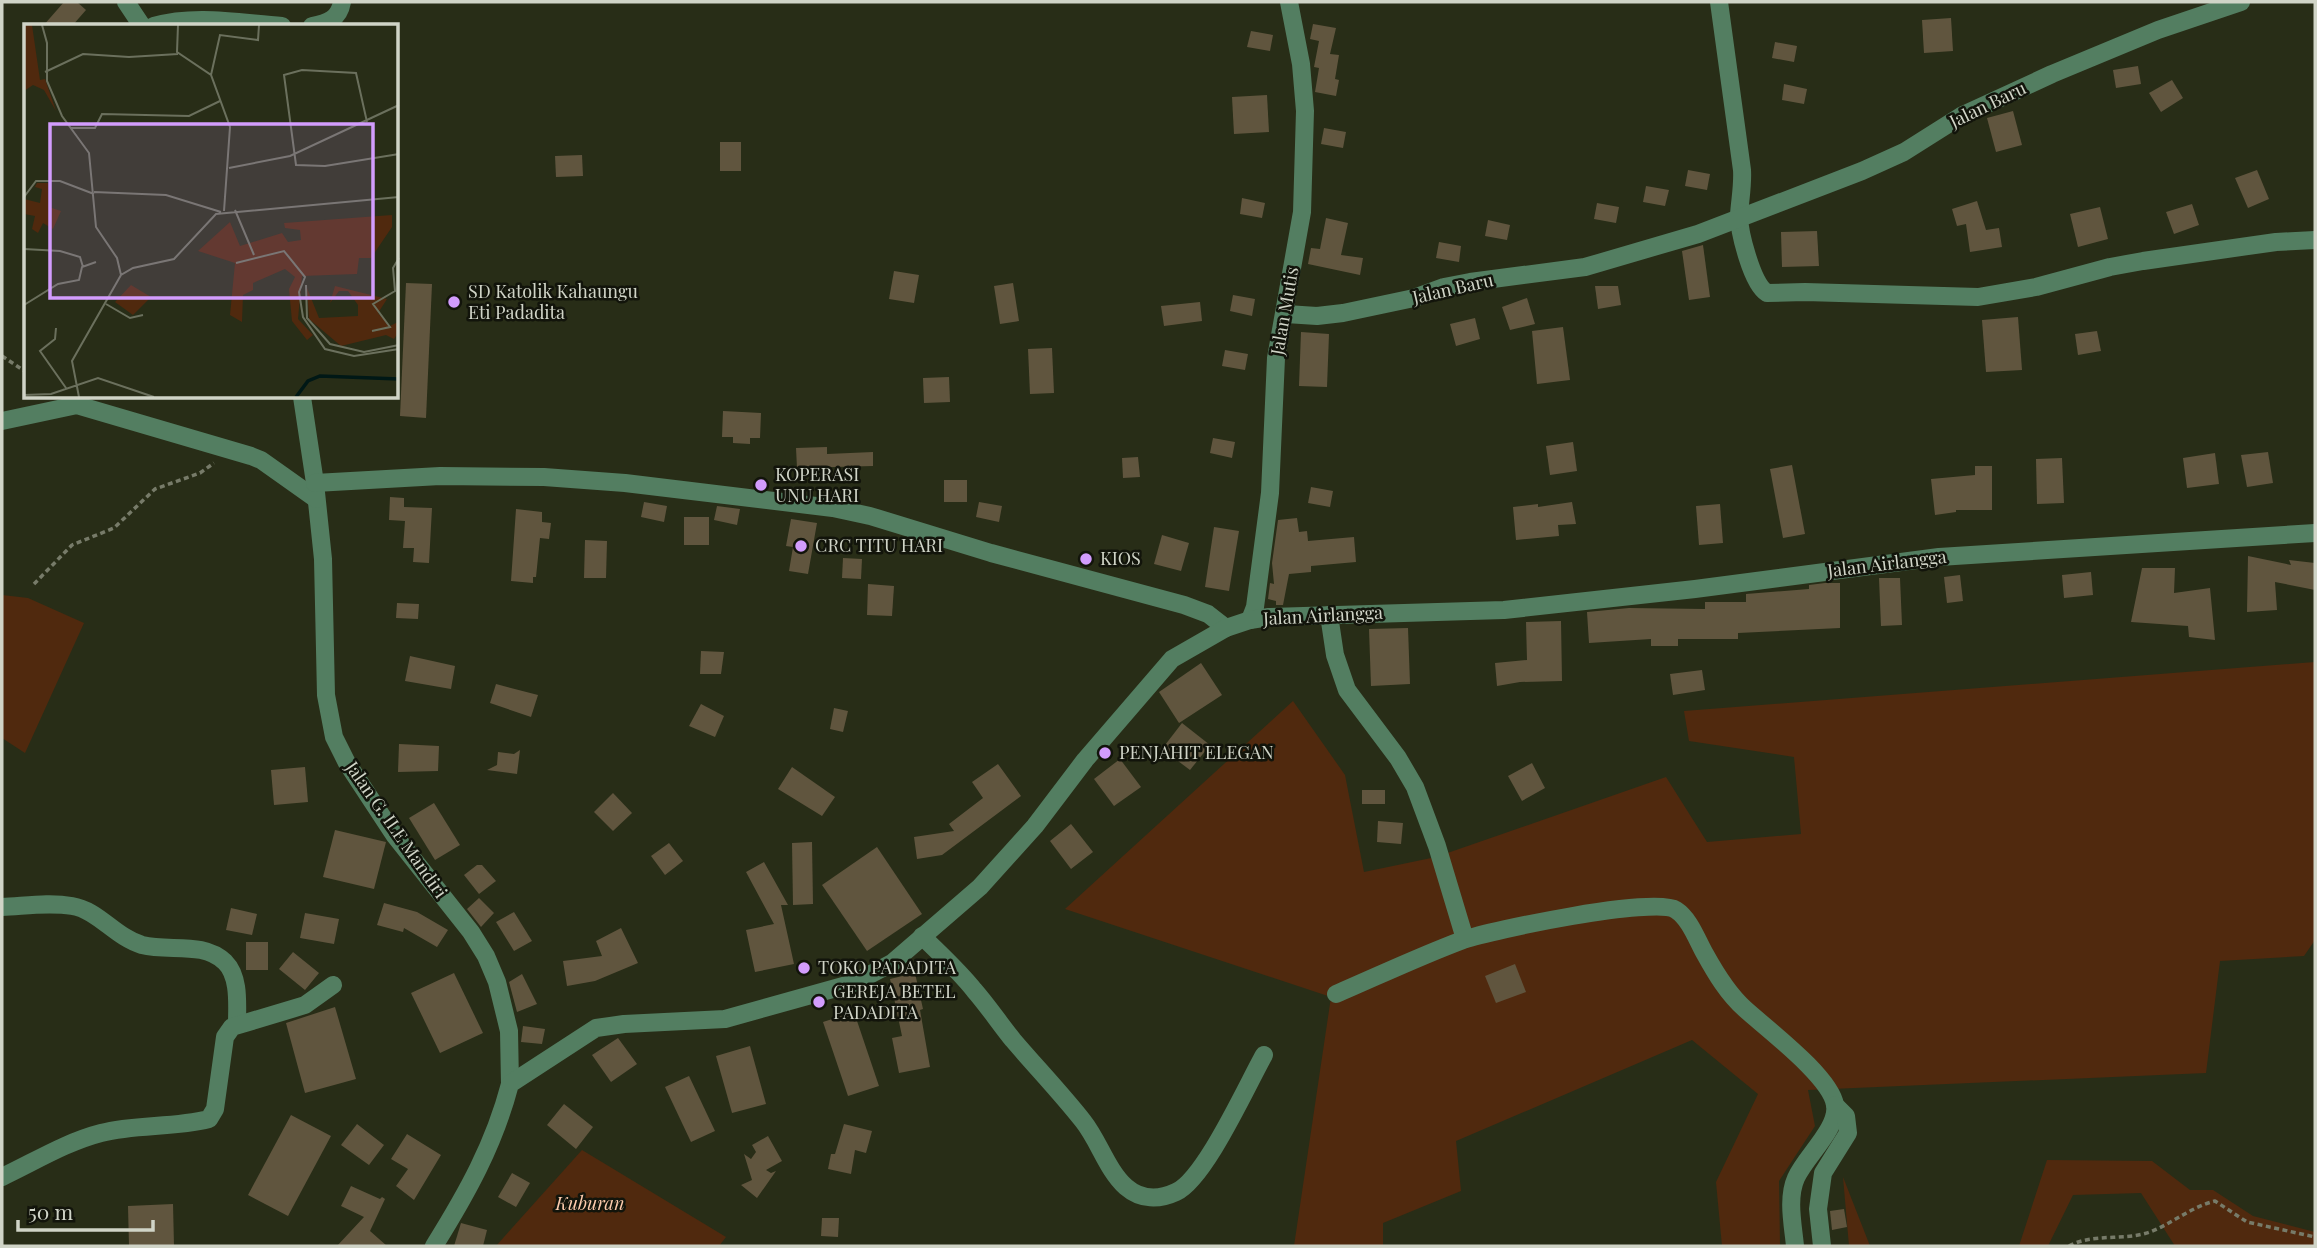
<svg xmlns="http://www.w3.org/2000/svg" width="2317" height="1248" viewBox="0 0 2317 1248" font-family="'Playfair Display',serif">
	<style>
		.green { fill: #50290e }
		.building { fill: #60553e }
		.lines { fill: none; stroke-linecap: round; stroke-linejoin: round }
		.path { stroke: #777b69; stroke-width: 3.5; stroke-dasharray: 5 3.5; stroke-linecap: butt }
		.minor { stroke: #537e61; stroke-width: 18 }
		.poi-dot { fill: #d29cfd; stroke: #12140b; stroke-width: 2.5 }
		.labels { text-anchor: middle; stroke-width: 5; stroke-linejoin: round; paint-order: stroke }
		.street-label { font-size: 18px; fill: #d0d4c7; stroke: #12140b }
		.poi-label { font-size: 18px; fill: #d0d4c7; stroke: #12140b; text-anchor: start }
		.park-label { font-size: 18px; font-style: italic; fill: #feccae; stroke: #12140b }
		.inset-river { fill: none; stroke: #001816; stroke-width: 3.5 }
		.inset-road { fill: none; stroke: #6b705d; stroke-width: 2 }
		.view { fill: #d29cfd; fill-opacity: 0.15; stroke: #d29cfd; stroke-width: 3.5 }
		.inset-edge { fill: none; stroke: #d0d4c7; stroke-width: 3.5 }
	</style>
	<rect width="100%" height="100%" fill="#282d17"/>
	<g class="green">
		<path d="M2,595L28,598L84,623L25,753L2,738Z"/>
		<path d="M2315,662V940L2304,956L2220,961L2206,1073L1808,1090L1815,1126L1779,1181L1780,1246H1722L1716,1182L1758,1094L1692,1040L1456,1141L1461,1191L1383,1223V1246H1294L1331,997L1065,909L1293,701L1345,775L1364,872L1436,857L1666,777L1707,842L1801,834L1794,757L1689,741L1684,711Z"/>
		<path d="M582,1150L726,1237L719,1246H496Z"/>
		<path d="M2047,1160L2152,1161L2190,1190H2213L2253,1216L2315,1232V1246H2175L2141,1193L2073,1195L2048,1246H2019Z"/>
		<path d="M1843,1177L1870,1246H1849Z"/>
	</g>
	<g class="building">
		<path d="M64,2H77L86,10L72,26H43Z"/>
		<path d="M1951,18L1953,51L1924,53L1922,20Z"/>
		<path d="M1313,24L1336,28L1330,54L1339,55L1335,79L1339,80L1336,96L1315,92L1319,68L1314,67L1319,41L1310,39Z"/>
		<path d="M1251,31L1273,35L1270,51L1247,47Z"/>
		<path d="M1775,42L1797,46L1794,62L1772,58Z"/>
		<path d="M2138,66L2141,84L2116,88L2113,70Z"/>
		<path d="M2172,80L2183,98L2161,112L2149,93Z"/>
		<path d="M1784,84L1807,89L1804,104L1782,100Z"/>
		<path d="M1267,95L1269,132L1234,134L1232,97Z"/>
		<path d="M2013,111L2022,145L1996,152L1987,118Z"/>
		<path d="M1324,128L1346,132L1343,148L1321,144Z"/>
		<rect x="720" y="142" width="21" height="29"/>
		<path d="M582,155L583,176L556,177L555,156Z"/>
		<path d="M1688,170L1710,174L1707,190L1685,186Z"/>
		<path d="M2257,170L2269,199L2248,208L2235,178Z"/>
		<path d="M1646,186L1669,190L1665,206L1643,202Z"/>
		<path d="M1242,198L1265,203L1262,218L1240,214Z"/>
		<path d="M1977,201L1986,230L1999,228L2002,247L1970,252L1966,224L1957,226L1952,209Z"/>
		<path d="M1597,203L1619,207L1616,223L1594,219Z"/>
		<path d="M2192,204L2199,225L2174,234L2166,212Z"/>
		<path d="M2100,207L2108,239L2078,247L2070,214Z"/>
		<path d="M1326,218L1348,223L1341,255L1363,258L1360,275L1308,264L1311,248L1320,249Z"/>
		<path d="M1488,220L1510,225L1507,240L1485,236Z"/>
		<path d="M1817,231L1819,266L1782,267L1781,232Z"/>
		<path d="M1439,242L1461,246L1459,262L1436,258Z"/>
		<path d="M1703,245L1710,297L1689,300L1682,251Z"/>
		<path d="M894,271L919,275L914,303L889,299Z"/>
		<path d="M406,283L432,284L426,418L400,416Z"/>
		<path d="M1013,283L1019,321L1000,324L994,286Z"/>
		<path d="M1595,286H1618L1621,305L1598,309Z"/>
		<path d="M1233,295L1255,299L1252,316L1230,311Z"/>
		<path d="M1527,298L1535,324L1510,330L1502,307Z"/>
		<path d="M1200,302L1202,321L1164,326L1161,306Z"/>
		<path d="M2018,317L2022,370L1986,372L1982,320Z"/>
		<path d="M1475,318L1480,339L1456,346L1450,324Z"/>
		<path d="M1563,327L1570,380L1537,384L1532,331Z"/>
		<path d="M2097,331L2101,351L2078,355L2075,334Z"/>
		<path d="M1301,332L1329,334L1327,387L1299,386Z"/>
		<path d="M1052,348L1054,393L1030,394L1028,349Z"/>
		<path d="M1225,350L1248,354L1245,370L1222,366Z"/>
		<path d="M949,377L950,402L924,403L923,378Z"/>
		<path d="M723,411L761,413L760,438H750V444L733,443V437H722Z"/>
		<path d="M1213,438L1235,442L1232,458L1210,453Z"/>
		<path d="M1573,442L1577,471L1550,475L1546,446Z"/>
		<path d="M827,447V454L873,452V466L797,468L796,448Z"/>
		<path d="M2268,452L2273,483L2247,487L2241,455Z"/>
		<path d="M2215,453L2219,484L2187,488L2183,458Z"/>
		<path d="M1138,457L1140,477L1123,478L1122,458Z"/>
		<path d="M2062,458L2064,503L2037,504L2036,459Z"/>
		<path d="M1792,465L1805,534L1783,538L1770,469Z"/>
		<path d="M1975,466H1992V510H1956V512L1935,515L1931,479L1975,475Z"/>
		<rect x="944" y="480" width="23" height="22"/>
		<path d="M1311,487L1333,491L1330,507L1308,503Z"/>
		<path d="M390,497L404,498V507L432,508L429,563L413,562L414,548H403L405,521L389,520Z"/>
		<path d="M644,502L667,506L664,522L641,517Z"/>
		<path d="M979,502L1002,506L999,522L976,517Z"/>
		<path d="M1572,502L1576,524L1558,525L1559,536L1516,540L1513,507L1538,504V507Z"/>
		<path d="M1720,504L1723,543L1699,545L1696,506Z"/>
		<path d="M717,506L740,509L737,525L714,520Z"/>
		<path d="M516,509L542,512V522L551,523L549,539L540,538L536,577H533V583L511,581Z"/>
		<rect x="684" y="517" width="25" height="28"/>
		<path d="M1297,518L1299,532L1307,531L1308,541L1354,537L1356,562L1311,566V572L1289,574L1283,605H1276V601L1268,599L1270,583L1274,584L1272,563L1278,520Z"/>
		<path d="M791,519L817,523L808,574L789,571L793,547L786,546Z"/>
		<path d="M1214,527L1239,531L1229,591L1205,587Z"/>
		<path d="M1162,535L1189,543L1181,571L1154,564Z"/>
		<path d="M585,540L607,541L606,578H584Z"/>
		<path d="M2248,556L2291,565L2289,560L2315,563V590L2275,582L2277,610L2247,612Z"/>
		<path d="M843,558L862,559L861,579L842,578Z"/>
		<path d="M2142,568H2175L2174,593L2210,588L2215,640L2189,637L2188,626L2131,622Z"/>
		<path d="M2091,572L2093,595L2064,598L2062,575Z"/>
		<path d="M1960,575L1963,601L1947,603L1944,577Z"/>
		<path d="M1879,578H1900L1902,625L1881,626Z"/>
		<path d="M1825,583H1840V628L1738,633V639H1678V646H1651V639L1589,643L1587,612L1629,608L1705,609V602H1746V594L1809,589V585Z"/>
		<path d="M868,584L894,586L892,616L867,615Z"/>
		<path d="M397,603L419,604L418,619L396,618Z"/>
		<path d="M1561,621L1562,681L1520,682L1497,686L1495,663L1527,660L1526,622Z"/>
		<path d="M1408,628L1410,684L1371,686L1369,629Z"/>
		<path d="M701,651L724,652L721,674H700Z"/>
		<path d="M410,656L455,666L451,689L405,681Z"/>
		<path d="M1201,663L1222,695L1179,723L1159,692Z"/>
		<path d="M1702,670L1705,690L1673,695L1670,674Z"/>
		<path d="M496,684L538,695L531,717L490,703Z"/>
		<path d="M701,704L724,716L715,737L689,726Z"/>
		<path d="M834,708L848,711L843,732L830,729Z"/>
		<path d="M1182,723L1210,745L1190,770L1162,749Z"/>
		<path d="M399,744L439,746L438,771L398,772Z"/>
		<path d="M520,750L517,774L487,770L497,765L498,752L514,754Z"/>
		<path d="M1120,759L1141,787L1114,806L1094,779Z"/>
		<path d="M1532,763L1545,788L1522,801L1508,776Z"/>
		<path d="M998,764L1021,796L942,855L917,859L914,837L954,831L949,824L983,798L972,782Z"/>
		<path d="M305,767L308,802L274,805L271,770Z"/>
		<path d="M792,767L835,797L822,816L778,789Z"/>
		<rect x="1362" y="790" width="23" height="14"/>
		<path d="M613,793L632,813L613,831L594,812Z"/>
		<path d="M434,803L460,845L435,860L409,818Z"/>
		<path d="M1378,821L1403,823L1401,844L1377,842Z"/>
		<path d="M1071,824L1093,852L1071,869L1050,841Z"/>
		<path d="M335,830L386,842L374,889L323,877Z"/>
		<path d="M812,842L813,904L793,905L792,843Z"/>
		<path d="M669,843L683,861L665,875L651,856Z"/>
		<path d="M877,847L922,914L867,951L822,885Z"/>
		<path d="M764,862L788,905H781L794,964L755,972L746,930L774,924L746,872Z"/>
		<path d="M477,865H482L496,881L479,894L464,875Z"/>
		<path d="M479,898L494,913L481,927L467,909Z"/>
		<path d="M384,903L417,912L448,930L437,947L404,928L403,932L377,925Z"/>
		<path d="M231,908L257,914L252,935L226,930Z"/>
		<path d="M514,912L532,941L514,951L496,922Z"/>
		<path d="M305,913L339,919L334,944L300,938Z"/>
		<path d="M621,928L638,963L595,981L567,986L563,961L602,956L596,941Z"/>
		<rect x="246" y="942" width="22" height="28"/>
		<path d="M293,952L319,973L305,990L279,969Z"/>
		<path d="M1515,964L1526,992L1496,1003L1485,976Z"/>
		<path d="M454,973L483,1033L440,1053L411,993Z"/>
		<path d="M915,973L923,1009L920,1010L930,1067L899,1073L892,1038L902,1036L890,979Z"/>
		<path d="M522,974L537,1004L517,1012L509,982Z"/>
		<path d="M335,1007L356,1079L305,1093L286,1023Z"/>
		<path d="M854,1012L879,1086L848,1096L823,1022Z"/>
		<path d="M523,1026L545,1029L542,1044L521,1042Z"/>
		<path d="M618,1038L637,1064L611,1082L592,1055Z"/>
		<path d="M750,1046L766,1104L732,1113L716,1056Z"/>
		<path d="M689,1076L715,1131L691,1142L665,1087Z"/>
		<path d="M564,1104L593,1127L576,1149L547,1125Z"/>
		<path d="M291,1115L331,1136L288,1216L248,1195Z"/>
		<path d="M357,1124L384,1145L369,1165L341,1145Z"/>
		<path d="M844,1124L872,1131L866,1153L855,1150L851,1174L828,1169L831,1154H835Z"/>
		<path d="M407,1134L441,1155L414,1200L396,1186L408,1169L391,1159Z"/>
		<path d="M768,1136L782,1161L766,1170L771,1173L776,1171L757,1198L741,1185L752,1180L744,1154L751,1159L756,1152L752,1145Z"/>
		<path d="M512,1173L530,1183L516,1207L498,1197Z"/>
		<path d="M351,1186L380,1199L382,1197L385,1199L370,1231L387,1246H337L364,1217L341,1206Z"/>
		<path d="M173,1204L174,1246H129L128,1206Z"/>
		<path d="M1844,1209L1847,1227L1832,1230L1830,1211Z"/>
		<path d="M822,1218H839L838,1237L821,1236Z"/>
		<path d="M461,1223L487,1230L483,1246H454Z"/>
	</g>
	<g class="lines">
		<g class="path">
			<path d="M2,356L26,372"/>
			<path d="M34,584L72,545L114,528L155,489L200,473L214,463"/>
			<path d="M2069,1246C2092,1233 2125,1241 2150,1232C2173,1223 2191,1207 2215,1201L2247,1222L2315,1237"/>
		</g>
		<g class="minor">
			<path d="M126,2L142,26"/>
			<path d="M1719,2L1742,170C1743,185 1740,200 1739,215C1739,232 1752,284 1767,293L1805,292L1978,297L2036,287L2110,267L2143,261L2276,242L2315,240"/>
			<path d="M154,26C195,14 240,23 282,26"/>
			<path d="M312,26C328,23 339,19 342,2"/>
			<path d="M1286,314L1317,316L1343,313L1414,298L1444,287L1470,282L1585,267L1698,234L1862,171L1904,152L1961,116L2052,74L2158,30L2241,2"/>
			<path d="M302,397L315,483L323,559L326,695L334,737L347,763L395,836L471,932L486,956L497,982L509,1031L510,1084"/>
			<path d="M2,421L77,405L251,456L261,460L316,499"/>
			<path d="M315,483L440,476L544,477L625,483L833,508L870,516L991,553L1184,605L1208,614L1226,628"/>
			<path d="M1329,615L1335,655L1347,690L1398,758L1415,787L1437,846L1465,939"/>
			<path d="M1250,620L1255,607L1270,493L1276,358L1302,212L1305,111L1301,64L1289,2"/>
			<path d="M2,907C25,906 49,902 72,906C98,910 115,937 142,945C170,952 203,941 225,962C240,977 237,1005 237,1024"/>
			<path d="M922,936C940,954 959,971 974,990C988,1006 1000,1024 1013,1040C1036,1067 1061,1093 1083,1121C1099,1141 1107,1170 1126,1187C1141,1200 1159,1200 1176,1192C1205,1179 1247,1085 1264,1055"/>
			<path d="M1336,994C1378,976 1420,956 1463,940C1492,930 1655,896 1676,910C1690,919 1697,940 1705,954C1716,974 1728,994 1745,1009C1767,1029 1831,1077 1835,1105C1839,1128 1805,1157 1796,1178C1787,1198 1793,1225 1795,1246"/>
			<path d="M2,1177C34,1162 66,1142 101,1133C136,1124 173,1128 209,1119L215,1109L225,1037L232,1027L305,1005L333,985"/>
			<path d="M434,1246C467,1193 494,1145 510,1084L596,1028L624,1024L725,1019L854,983L892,963L980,887L1035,826L1085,760L1172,659L1226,628L1250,620L1269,617L1504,610L1695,589L1939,557L2315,533"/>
			<path d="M1822,1246L1818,1209L1823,1173L1848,1133L1846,1116L1835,1105"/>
		</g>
	</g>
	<g class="poi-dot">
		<circle cx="454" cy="302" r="7"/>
		<circle cx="761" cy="485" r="7"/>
		<circle cx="801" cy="546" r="7"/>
		<circle cx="1086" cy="559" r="7"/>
		<circle cx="1105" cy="753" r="7"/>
		<circle cx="804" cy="968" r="7"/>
		<circle cx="819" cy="1002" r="7"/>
	</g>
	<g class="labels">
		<g class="street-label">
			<text transform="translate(1988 105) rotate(-26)" y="6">Jalan Baru</text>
			<text transform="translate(1453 289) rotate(-13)" y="6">Jalan Baru</text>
			<text transform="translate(1285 311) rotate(-80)" y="6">Jalan Mutis</text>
			<text transform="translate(1887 564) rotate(-7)" y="6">Jalan Airlangga</text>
			<text transform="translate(1323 616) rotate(-3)" y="6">Jalan Airlangga</text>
			<text transform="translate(396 830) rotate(55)" y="6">Jalan G. ILE Mandiri</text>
		</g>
		<g class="poi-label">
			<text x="468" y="298">SD Katolik Kahaungu<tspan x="468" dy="21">Eti Padadita</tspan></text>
			<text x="775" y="481">KOPERASI<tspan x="775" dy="21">UNU HARI</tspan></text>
			<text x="815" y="552">CRC TITU HARI</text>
			<text x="1100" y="565">KIOS</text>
			<text x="1119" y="759">PENJAHIT ELEGAN</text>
			<text x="818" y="974">TOKO PADADITA</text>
			<text x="833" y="998">GEREJA BETEL<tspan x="833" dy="21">PADADITA</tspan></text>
		</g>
		<g class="park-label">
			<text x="590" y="1210">Kuburan</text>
		</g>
	</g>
	<g transform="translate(24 24)">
		<rect width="374" height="374" fill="#282d17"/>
		<path d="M1,1H8L16,56L21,55L32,87L20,66L9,61L0,67ZM13,159H24L25,183L37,187L29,205L19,199L14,209L8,205L11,192L0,190V175L16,179L18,165L11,163ZM368,191V203L347,234H335L333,250L278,252L274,295L289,311L283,316L268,297L265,265L271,253L261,245L229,259V266L219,271L218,298L206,291L211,239L174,227L206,198L216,222L258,209L264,218L277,216L276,206L261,204L260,199ZM107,261L127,273L109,291L91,278ZM311,262L363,275L354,289L366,302L374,298V309L370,315L362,311L317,322L285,295L283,264L295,294L334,292V281L324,267H315L306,279Z" fill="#50290e"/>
		<path class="inset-river" d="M272,373L284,357L296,352L375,355"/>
		<path class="inset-road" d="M18,1L23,19V57L38,92L65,129L72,203L93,234L97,251M154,1L153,28L187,51L206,103L200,187M21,48L59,30L105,33L154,30M187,51L196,11L234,16L235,1M343,98L332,49L278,46L260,51L272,141L301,142L375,130M46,104H71L78,90L165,92L196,77M205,144L266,132L375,81M70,168L142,171L197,188M0,173L12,157H36L70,170M211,186L230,231M0,225L36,227L56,233L59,243M212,239L260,227L281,253L275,268L279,293L301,325L330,332L375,325M282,261L283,294L306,320L340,328L375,321M82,280L106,294L119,291M0,281L34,260L55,256L58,243L72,238M32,304L31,315L16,327L42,364M348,307L366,303L349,280L371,267L369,244L375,234M0,371L27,370L74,354L130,373M55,373L48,337L97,251L109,244L150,235L192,190L375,173"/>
		<path class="view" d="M26,100H349V274H26Z"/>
		<rect width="374" height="374" class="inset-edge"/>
	</g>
	<rect width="2317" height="1248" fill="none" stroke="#d0d4c7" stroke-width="7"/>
	<path d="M18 1220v10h135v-10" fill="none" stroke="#d0d4c7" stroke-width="3.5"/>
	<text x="28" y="1220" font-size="21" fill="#d0d4c7" stroke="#12140b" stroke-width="5" paint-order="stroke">50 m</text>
</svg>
